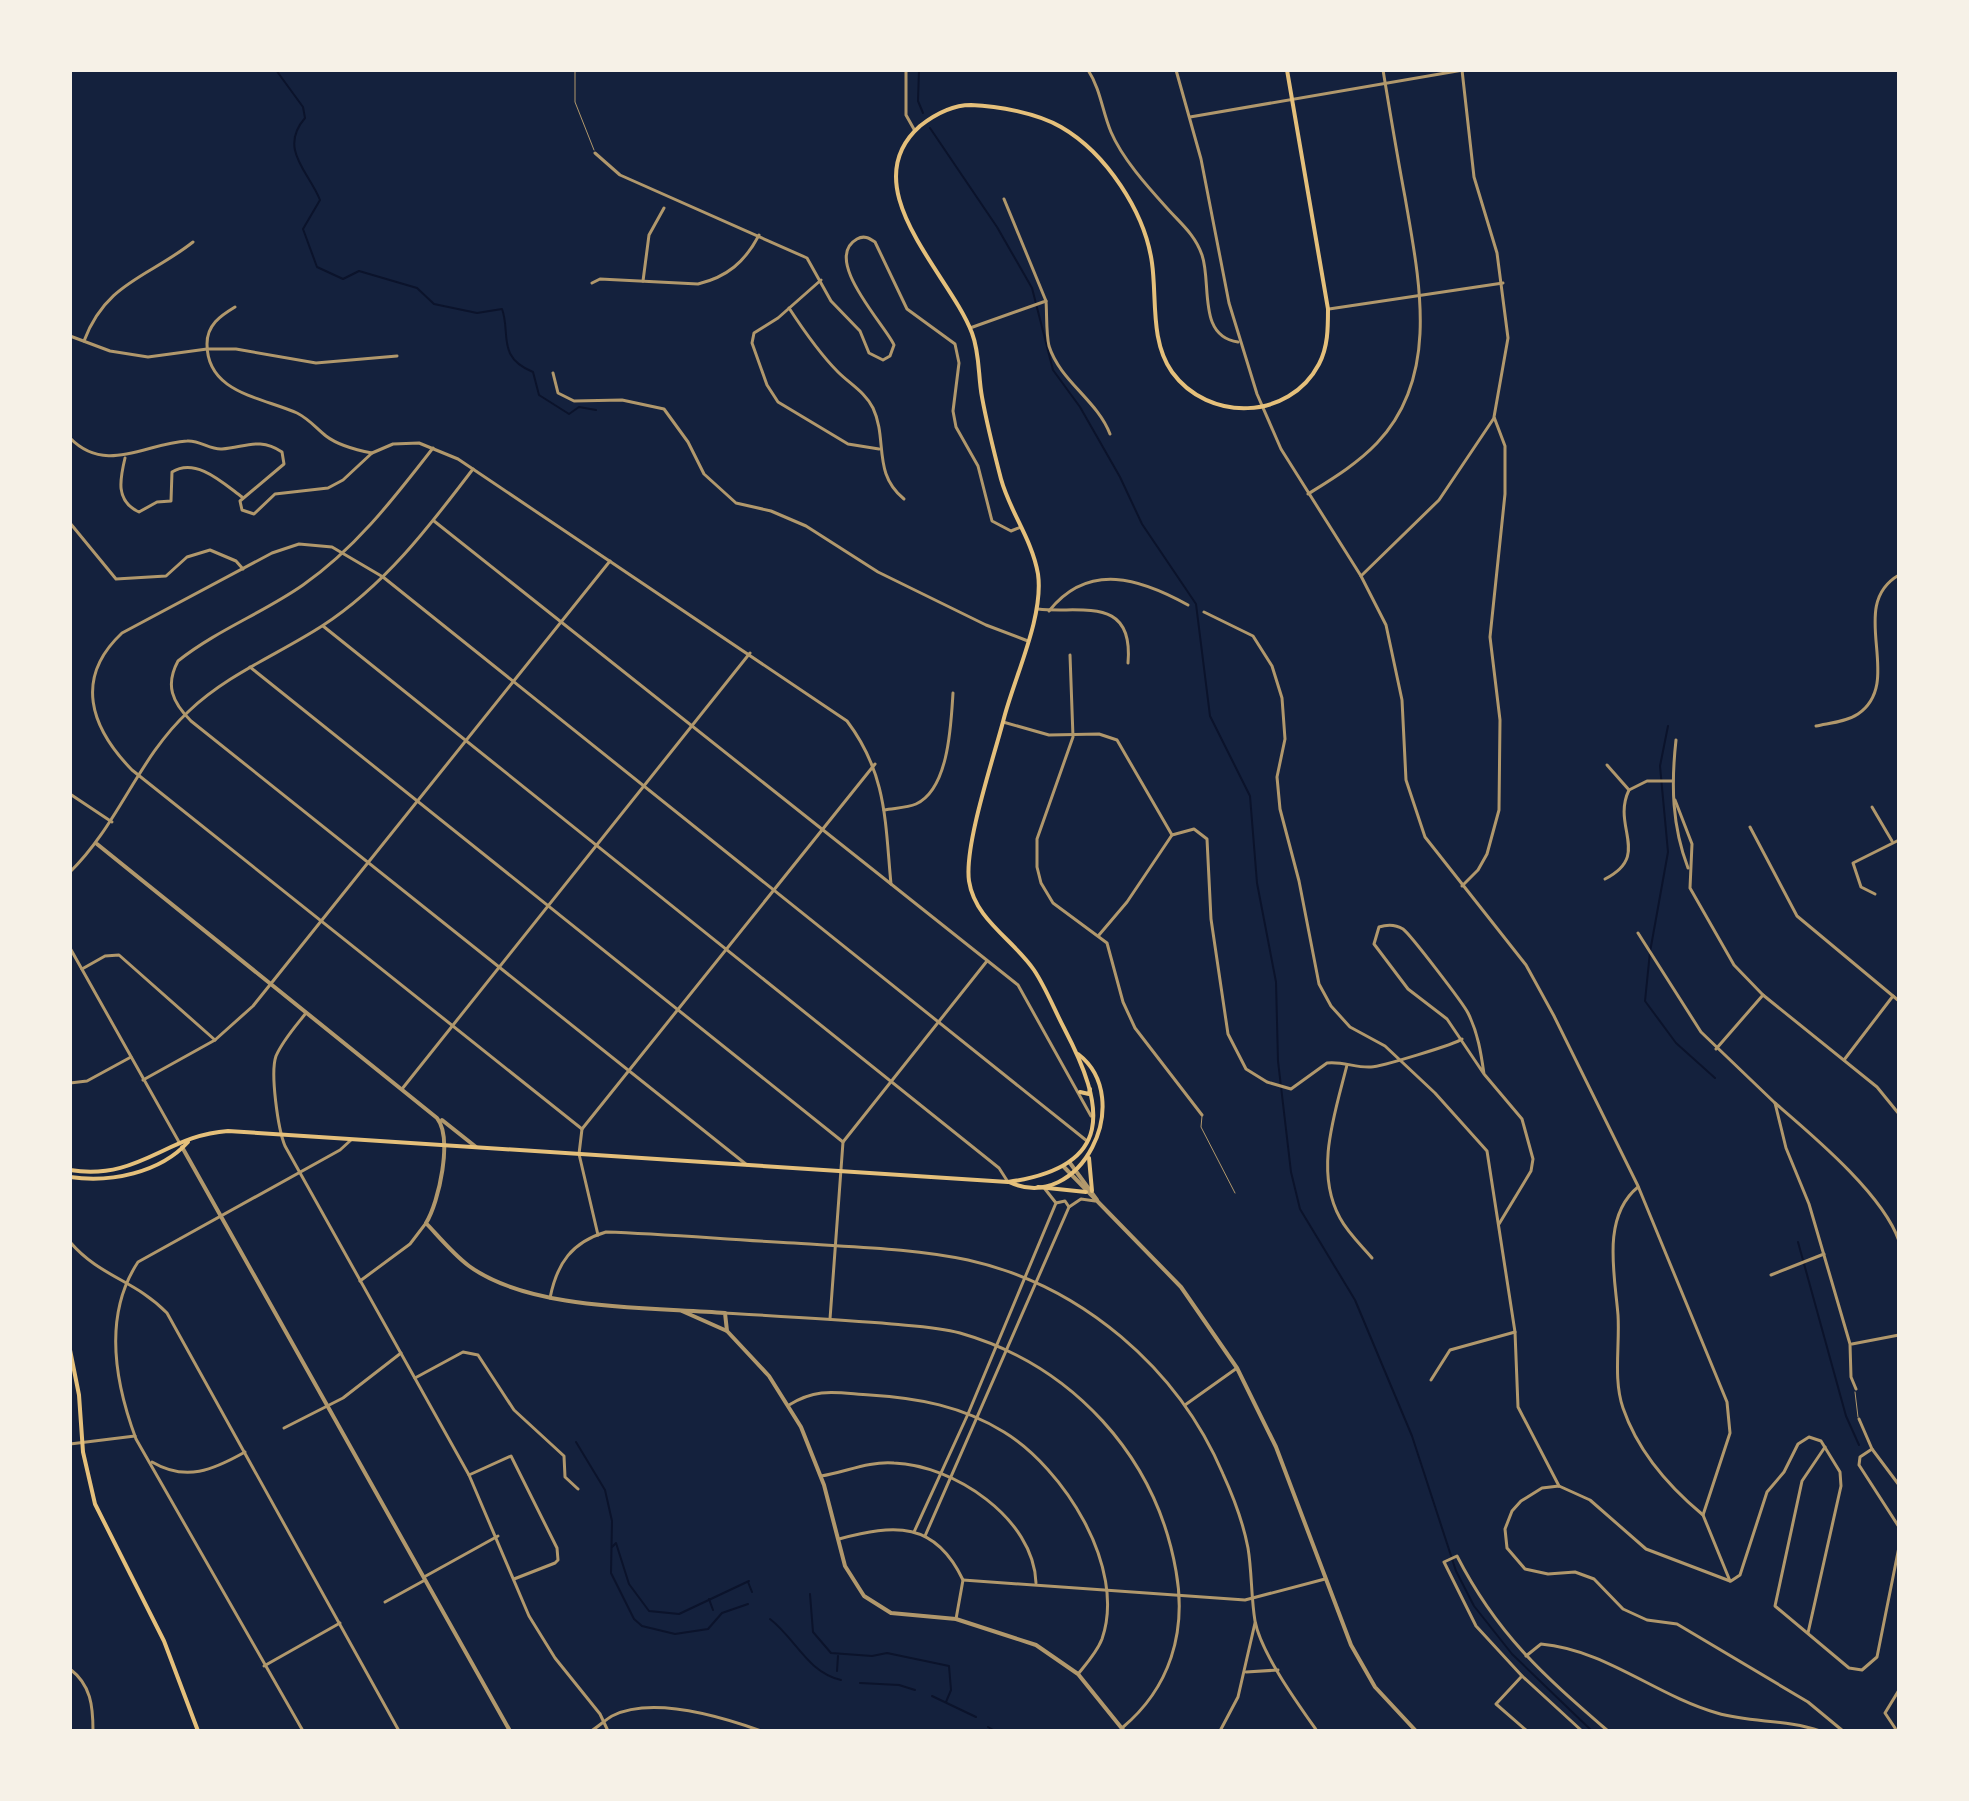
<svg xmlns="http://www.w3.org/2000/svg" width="1969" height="1801" viewBox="0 0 1969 1801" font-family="Cabin,sans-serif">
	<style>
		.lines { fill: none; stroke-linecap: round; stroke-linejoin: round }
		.stream { stroke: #0b132b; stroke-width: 2 }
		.service { stroke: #b1986c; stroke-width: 1 }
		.minor { stroke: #b1986c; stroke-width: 3 }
		.tertiary { stroke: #b1986c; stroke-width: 4 }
		.secondary { stroke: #e5c07b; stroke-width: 4 }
	</style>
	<rect width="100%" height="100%" fill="#14213d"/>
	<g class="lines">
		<g class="stream">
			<path d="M276,70L303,107L305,118C278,149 309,172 320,200L303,229L317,267L343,279L359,271L417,288L434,304L477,313L502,309C511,333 496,357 533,372L539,395L569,414L579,407L596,410"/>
			<path d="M919,70L918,101L923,113"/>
			<path d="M930,128L997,227L1032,288L1053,370L1080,407L1120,477L1142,524L1196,604L1210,716L1250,796L1257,883L1276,982L1278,1061L1291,1172L1300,1209L1355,1300L1412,1436L1456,1571L1474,1606L1512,1654L1592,1731"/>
			<path d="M1668,726L1660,766L1668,852L1650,952L1645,1001L1676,1043L1715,1078"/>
			<path d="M1798,1242L1846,1416L1859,1445"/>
			<path d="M576,1442L605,1490L612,1521L611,1573L634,1619L642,1626L675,1634L708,1629L722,1613L748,1604"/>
			<path d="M612,1547L616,1543L629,1584L649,1611L679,1614L749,1581"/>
			<path d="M748,1582L752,1592"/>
			<path d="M810,1594L813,1632L831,1653L872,1656L887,1653L949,1666L951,1690L946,1702"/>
			<path d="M709,1599L713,1610"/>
			<path d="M770,1619C796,1639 807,1672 841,1680"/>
			<path d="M837,1671L838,1656"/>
			<path d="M860,1683L899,1685L915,1690"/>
			<path d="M932,1696L976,1717"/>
			<path d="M988,1727L995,1731"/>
		</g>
		<g class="service">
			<path d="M575,70V102L594,150"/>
			<path d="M1202,1116L1201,1127L1235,1193"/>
			<path d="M1855,1392L1858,1417"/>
		</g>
		<g class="minor">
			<path d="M906,70V115L915,131"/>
			<path d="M1088,70C1101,90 1102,111 1111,132C1122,158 1147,186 1166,207C1179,222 1195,234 1202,255C1212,284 1197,336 1238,342"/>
			<path d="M1176,70L1201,159L1229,303L1257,394L1281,449L1361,576L1386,625L1402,700L1406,780L1425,837L1526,965L1554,1016L1638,1186L1727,1402L1730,1433L1703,1515L1730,1581"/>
			<path d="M1190,117L1463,70"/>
			<path d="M595,153L620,175L807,258L831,301L860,331L869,353L883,360L890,356L894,345C886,326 821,259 857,239C864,235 869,238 875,242L907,309L955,344L959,363L953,411L956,427L978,466L992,521L1011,531L1021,527"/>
			<path d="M821,280L778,318L754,333L752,343L767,385L778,402L848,444L879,449"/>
			<path d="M643,281L649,235L664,208"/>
			<path d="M592,283L600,279L698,284C727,277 745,262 759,235"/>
			<path d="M1046,301C1047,315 1046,333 1049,346C1060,381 1097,400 1110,434"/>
			<path d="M235,307C220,316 207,325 207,344C207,393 261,397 297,413C309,419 316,428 326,436C339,446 356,450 372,453"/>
			<path d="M789,308C804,331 819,353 838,372C850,384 865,392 873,408C888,440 872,473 904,499"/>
			<path d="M1329,309L1503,283"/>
			<path d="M970,328L1046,301L1004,199"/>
			<path d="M70,336L110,351L148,357L207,349H236L316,363L397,356"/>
			<path d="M84,341C106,282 149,277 193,242"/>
			<path d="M553,373L558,393L574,401L622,400L664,409L688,442L704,474L736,503L771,511L806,526L878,572L986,625L1028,641"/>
			<path d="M70,438C106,475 146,443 187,441C200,440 210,450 222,449C246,447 260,437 282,452L284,464L240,501L242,510L254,514L275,494L328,488L343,480L372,453L393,444L419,443L458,459L847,721C887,774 885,821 891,884L1018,985L1091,1116"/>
			<path d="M433,448C394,498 356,548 303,585C263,613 217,630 178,661C165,685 172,702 191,721L747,1165"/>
			<path d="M125,458C120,479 115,501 139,512L157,502L171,501L172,472C196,457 223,483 242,497"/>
			<path d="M1308,494C1332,479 1357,464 1377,443C1441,376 1419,279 1405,197C1397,155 1390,112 1383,70"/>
			<path d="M434,521L891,884"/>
			<path d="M70,523L116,579L166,576L187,557L210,550L236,561L243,569"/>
			<path d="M1361,576L1439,500L1494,418"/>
			<path d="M1038,609C1079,614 1134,594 1128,663"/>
			<path d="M1049,611C1089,561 1141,579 1188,605"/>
			<path d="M1204,612L1253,636L1272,666L1282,698L1285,739L1277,777L1280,809L1299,881L1319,984L1331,1006L1350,1027L1385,1046L1435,1093L1487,1151L1515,1332L1518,1407L1559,1486"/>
			<path d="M323,626L999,1168L1008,1182"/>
			<path d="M1070,655L1073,737L1037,839V867L1041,883L1053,903L1107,943L1123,1002L1135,1028L1202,1115"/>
			<path d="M250,667L843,1142"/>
			<path d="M1003,722L1049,735L1099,734L1117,740L1172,835L1194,829L1207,839L1211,919L1228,1034L1246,1069L1267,1082L1291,1089L1327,1063C1342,1061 1356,1068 1371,1067C1380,1067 1456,1044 1462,1039"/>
			<path d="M1816,726C1829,723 1846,722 1858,714C1906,681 1845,606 1899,575"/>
			<path d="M1676,740C1671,785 1672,826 1688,868"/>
			<path d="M1607,765L1629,790"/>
			<path d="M70,794L112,822"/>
			<path d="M1675,800L1692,844L1690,888L1734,965L1763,995L1877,1087L1899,1114"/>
			<path d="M1872,807L1892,841"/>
			<path d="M884,810C894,808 907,808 916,804C949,789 951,724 953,693"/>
			<path d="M1750,827L1797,916L1899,1001"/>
			<path d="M70,872C119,824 138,758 189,711C228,674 277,655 322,626C384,586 429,527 473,469"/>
			<path d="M1605,879C1652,855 1611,827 1629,790L1647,781H1672"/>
			<path d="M1462,886L1478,870L1487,854L1499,810L1500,720L1490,637L1505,494V446L1494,417L1508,338L1497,253L1474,177L1462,70"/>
			<path d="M1875,894L1861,887L1853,863L1899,840"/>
			<path d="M1638,933L1701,1032L1775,1103L1786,1148L1809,1204L1850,1344L1851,1377L1856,1389"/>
			<path d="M1099,935L1127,902L1172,835"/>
			<path d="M70,948L179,1142"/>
			<path d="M82,969L105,956L119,955L215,1040"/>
			<path d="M306,1013C295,1027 283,1040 276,1056C270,1073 278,1129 285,1146L469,1475L529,1616L555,1658L600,1714L608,1731"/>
			<path d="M1716,1049L1763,995"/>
			<path d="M1844,1060L1893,996"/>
			<path d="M1347,1065C1335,1113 1314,1171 1340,1218C1348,1233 1361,1245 1372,1258"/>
			<path d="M1484,1074C1481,1053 1478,1033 1468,1013C1463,1003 1410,934 1403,929C1395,924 1388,924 1379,927L1374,944L1408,989L1447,1019L1484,1074L1522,1119L1533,1159L1531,1171L1499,1224"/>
			<path d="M143,1080L215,1040L253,1006L610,561"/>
			<path d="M70,1083L87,1081L131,1057"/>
			<path d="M402,1089L750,653"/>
			<path d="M1775,1103C1812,1135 1883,1194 1899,1241"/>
			<path d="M582,1129L132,770C90,727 74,678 122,633L272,553L299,544L332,547L383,577L1087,1141"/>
			<path d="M1638,1187C1601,1217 1615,1276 1618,1315C1620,1345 1613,1379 1623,1408C1638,1452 1668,1486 1703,1515"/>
			<path d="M1056,1203L1065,1201L1069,1207"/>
			<path d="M598,1235L579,1154L582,1129L875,764"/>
			<path d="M70,1242C100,1277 135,1280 167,1313L399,1731"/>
			<path d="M1771,1275L1824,1254"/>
			<path d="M360,1281L410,1244L426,1223"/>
			<path d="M550,1298C557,1263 572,1242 606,1232C669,1234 731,1240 794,1243C851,1247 912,1248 968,1260C1081,1285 1178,1368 1223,1474C1234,1498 1243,1522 1248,1548C1252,1572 1251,1597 1255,1621C1261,1653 1298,1704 1317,1731"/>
			<path d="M725,1313C777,1316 830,1319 882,1323C908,1326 935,1326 960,1333C1072,1365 1156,1456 1176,1571C1187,1632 1170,1688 1122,1728"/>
			<path d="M830,1319L843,1142L987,961"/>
			<path d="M1852,1344L1899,1335"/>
			<path d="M415,1378L463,1352L478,1355L514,1410L564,1456L565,1477L578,1489"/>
			<path d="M1431,1380L1450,1350L1515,1332"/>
			<path d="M789,1405C818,1387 837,1393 870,1395C918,1398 962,1406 1004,1432C1063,1468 1127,1567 1102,1639C1097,1652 1087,1663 1078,1674"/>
			<path d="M1185,1405L1237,1368"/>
			<path d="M1859,1419L1872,1449L1899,1485"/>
			<path d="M284,1428L343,1398L401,1353"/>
			<path d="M70,1444L135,1436"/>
			<path d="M1825,1447L1802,1481L1775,1606L1849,1668L1862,1670L1877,1657L1899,1547"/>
			<path d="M1872,1449L1860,1457L1859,1465L1899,1527"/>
			<path d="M152,1462C186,1482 213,1470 245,1452"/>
			<path d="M469,1475L511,1456L557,1548L558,1560L555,1563L514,1579"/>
			<path d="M821,1476C846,1472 868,1461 894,1463C953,1465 1034,1518 1036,1583"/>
			<path d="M914,1532L968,1414L1056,1203L1045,1189"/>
			<path d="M925,1536L1069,1207L1081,1199L1095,1201"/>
			<path d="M839,1539C895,1524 935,1521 963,1580L956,1619"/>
			<path d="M424,1577L498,1536"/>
			<path d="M963,1580L1245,1600L1325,1579"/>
			<path d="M1730,1581L1646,1549L1590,1500L1559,1486L1542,1488L1521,1501L1512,1511L1505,1529L1507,1548L1525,1569L1548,1574L1575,1572L1594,1579L1623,1609L1647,1620L1677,1624L1808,1702L1843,1731"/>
			<path d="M1731,1581L1740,1575L1767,1492L1784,1472L1798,1444L1809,1437L1821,1441L1840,1472L1841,1486L1808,1633"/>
			<path d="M385,1602L425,1580"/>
			<path d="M1526,1656L1541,1644C1606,1650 1655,1695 1717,1713C1751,1723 1786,1719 1820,1731"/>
			<path d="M264,1666L340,1623"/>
			<path d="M70,1669C91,1685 93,1706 93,1731"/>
			<path d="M1246,1672L1278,1670"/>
			<path d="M1522,1676L1496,1704L1527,1731"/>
			<path d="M303,1731L136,1439C115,1383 103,1315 138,1262L340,1150L351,1140"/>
			<path d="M591,1731C598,1727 605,1720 612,1716C652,1696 722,1717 761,1731"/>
			<path d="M1220,1731L1238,1697L1255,1623"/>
			<path d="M1582,1731L1522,1676L1476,1626L1444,1562L1457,1556C1497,1634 1542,1674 1608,1731"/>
			<path d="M1897,1731L1885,1713L1899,1690"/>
		</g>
		<g class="tertiary">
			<path d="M97,844L437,1118C453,1138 439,1202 426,1223C440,1238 453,1254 469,1266C531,1311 650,1307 725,1313L727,1331L769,1376L801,1427L824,1485L845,1566L864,1596L891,1613L956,1619L1036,1645L1078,1674L1124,1731"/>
			<path d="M442,1120L476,1147"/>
			<path d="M182,1147L510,1731"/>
			<path d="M1070,1163L1097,1200"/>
			<path d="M1064,1167L1181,1287L1237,1368L1276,1447L1351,1645L1375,1687L1416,1731"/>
			<path d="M682,1311L727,1331"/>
		</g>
		<g class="secondary">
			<path d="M1080,1092L1089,1094L1090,1089"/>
			<path d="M1089,1158L1092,1191"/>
			<path d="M70,1170C139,1181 166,1135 228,1131L1008,1182C1115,1167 1106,1108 1064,1028C1054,1009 1046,988 1034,970C1014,940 975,920 969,881C964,845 994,757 1004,718C1015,676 1044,616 1038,574C1032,539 1010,512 1001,479C994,452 987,425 982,397C978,376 980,354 972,333C950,274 851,187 920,126C934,115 953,105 971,105C998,106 1037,113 1061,127C1106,153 1145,212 1152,263C1157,298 1150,341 1172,372C1208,422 1289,421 1319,364C1328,347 1328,328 1328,309L1287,70"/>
			<path d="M70,1177C110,1183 160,1173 188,1142"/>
			<path d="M1009,1182C1080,1215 1137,1099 1078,1054"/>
			<path d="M1038,1187L1086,1192"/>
			<path d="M70,1350L79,1395L83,1452L95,1504L164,1641L198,1731"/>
		</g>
	</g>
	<rect width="1969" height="1801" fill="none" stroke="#f6f1e7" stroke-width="144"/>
</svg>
